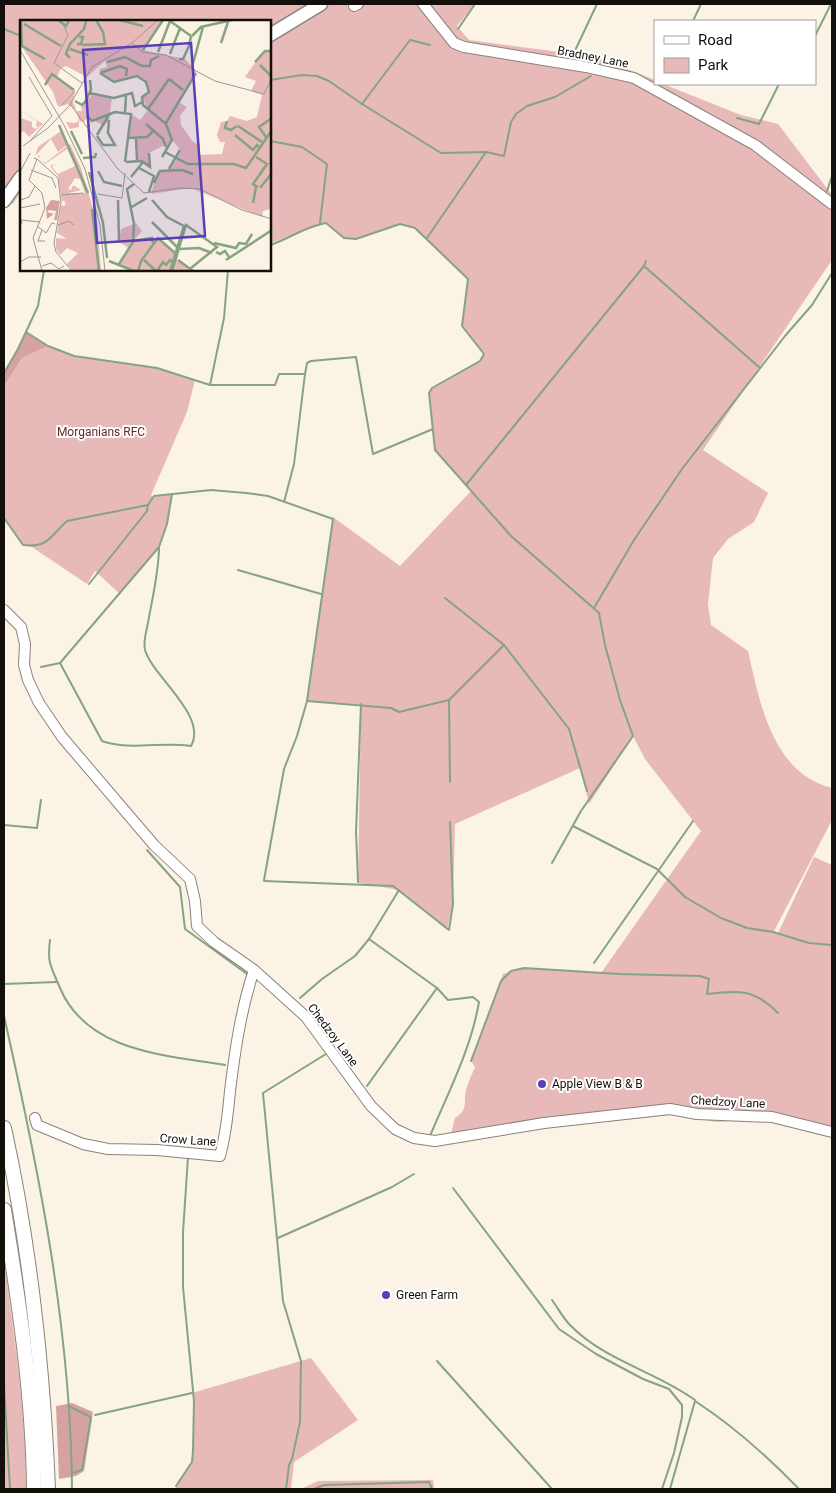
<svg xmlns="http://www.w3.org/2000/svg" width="836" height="1493" viewBox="0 0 836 1493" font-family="Roboto,sans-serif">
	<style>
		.green { fill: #e7b9b9 }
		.forest { fill: #d5a1a1 }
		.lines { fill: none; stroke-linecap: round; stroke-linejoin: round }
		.stream { stroke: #86a47f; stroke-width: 2 }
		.minor-casing { stroke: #8a8378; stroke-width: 12 }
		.major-casing { stroke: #8a8378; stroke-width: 15 }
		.highway-casing { stroke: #8a8378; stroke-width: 16 }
		.minor { stroke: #fff; stroke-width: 10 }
		.major { stroke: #fff; stroke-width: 12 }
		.highway { stroke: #fff; stroke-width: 14 }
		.poi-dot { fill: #573fb7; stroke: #fff; stroke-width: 2 }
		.labels { text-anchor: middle; stroke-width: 4; stroke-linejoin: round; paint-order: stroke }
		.street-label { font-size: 12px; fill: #13100c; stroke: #fff }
		.park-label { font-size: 12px; fill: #67272c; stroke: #fff }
		.poi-label { font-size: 12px; fill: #13100c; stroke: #fff; text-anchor: start }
		.inset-river { fill: none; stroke: #86a47f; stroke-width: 2.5 }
		.inset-road { fill: none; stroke: #9e988f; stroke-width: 1 }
		.view { fill: #573fb7; fill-opacity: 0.15; stroke: #573fb7; stroke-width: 2.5 }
		.inset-edge { fill: none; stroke: #13100c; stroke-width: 2.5 }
	</style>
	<rect width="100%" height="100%" fill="#fbf3e6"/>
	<g class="green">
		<path d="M4,4H475L457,26L469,40L597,57L655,80V84H663L741,115L778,124L832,195V260L703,450L768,493L754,522L728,539L713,558L708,604L711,625L748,651C760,703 772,773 832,788V820L774,931L778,933L814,857L832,865V1138L758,1119L717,1122L671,1115L538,1129L460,1143L449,1141L455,1118C469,1109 463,1103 466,1090C468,1082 472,1074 475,1067L471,1061L503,974L524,968L601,973L701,831L645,759L633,736L589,804L580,768L455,824L453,904L447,930L399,890L358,883L361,705L307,701L333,517L400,566L471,491L435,450L429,393L432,388L480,361L484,354L462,326L468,279L415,228L400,224L356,239L344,238L326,223L270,243V21H21V191L13,204L4,199Z"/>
		<path d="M48,346L74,356L157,368L195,380L187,412L151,495L152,497L172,494L167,524L159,547L120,594L95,571L87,584L32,547L23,545L4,518V386L22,358Z"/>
		<path d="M4,1259C14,1335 26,1412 26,1489H4Z"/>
		<path d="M311,1358L358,1420L294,1462L291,1489H176V1486L192,1462L194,1401L192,1393Z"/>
		<path d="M433,1480L434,1489H301L318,1481Z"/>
	</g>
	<g class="forest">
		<path d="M26,332L48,346L22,358L4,386V373Z"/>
		<path d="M72,1403L93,1412L84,1471L76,1476L59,1479L56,1406Z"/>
	</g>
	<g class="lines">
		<g class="stream">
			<path d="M693,21L701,4"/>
			<path d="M4,29L21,36"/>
			<path d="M458,29L475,4"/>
			<path d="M815,36L831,4"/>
			<path d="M572,57L597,4"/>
			<path d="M270,80L302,75L317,76L329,81L362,104L441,153L486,152L504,156L511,122L516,114L527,106L555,97L591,76"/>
			<path d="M362,104L410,40L430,45"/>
			<path d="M737,118L759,124L779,84"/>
			<path d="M270,141L302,147L327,164L320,223"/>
			<path d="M827,191L832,176"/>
			<path d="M427,238L486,152"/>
			<path d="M270,245C289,239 306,226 326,223L344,238L356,239L400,224L415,228L468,279L462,326L484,354L480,361L432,388L429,393L435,450L511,536L599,613L605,645L620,700L633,736L581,811L552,863"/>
			<path d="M646,261L644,266L760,368"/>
			<path d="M26,332L48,346L74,356L157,368L210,385H275L279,374H305L307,363L311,361L356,357L373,454L433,429"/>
			<path d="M4,373L18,349L38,306L44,270"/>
			<path d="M210,385L224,318L228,270"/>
			<path d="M466,485L644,266"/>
			<path d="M284,502L294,464L305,374"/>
			<path d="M4,518L23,545C49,548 50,536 67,521L148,505L154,496L211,490L246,493L268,496L333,519L307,701L297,736L284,769L264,880"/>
			<path d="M238,570L321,594"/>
			<path d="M89,584L147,511L148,505"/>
			<path d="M445,598L504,645L569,729L587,791"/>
			<path d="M594,608L634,540L682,469L785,336L812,305L832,273"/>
			<path d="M60,663L102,741C130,751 163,741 191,746C208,716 153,677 145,650C143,642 146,632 148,623C152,599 159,572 159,547"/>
			<path d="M41,667L60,663L159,547L167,524L172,494"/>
			<path d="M449,700L450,782"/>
			<path d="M307,701L391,708L399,712L449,700L504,645"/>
			<path d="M4,825L37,828L41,800"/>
			<path d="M573,826L657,869L685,897L721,918L747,928L773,932L809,943L832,945"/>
			<path d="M147,850L180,887L185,929L247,974"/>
			<path d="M264,881L393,886L449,930L453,904L450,822"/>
			<path d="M358,882L356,832L361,704"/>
			<path d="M369,939L437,988L448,1000L473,997L479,1002C471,1049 448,1093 430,1136"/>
			<path d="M50,940C47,964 51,966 60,988C87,1052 165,1055 225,1065"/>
			<path d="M594,963L693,821"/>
			<path d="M4,984L56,982"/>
			<path d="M300,998L322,979L355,956L369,939L399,890"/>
			<path d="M4,1016C39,1171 71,1330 72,1489"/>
			<path d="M471,1061L501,981L511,971L524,968L619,974L700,976L709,979L707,994C738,990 755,989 778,1013"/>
			<path d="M367,1086L437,988"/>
			<path d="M453,1188L559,1329L596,1354L643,1379L669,1389L682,1405V1417L674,1453L662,1489"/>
			<path d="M278,1238L392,1187L414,1174"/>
			<path d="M552,1300C558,1308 563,1318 570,1325C605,1361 655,1371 695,1400"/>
			<path d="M437,1361L552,1489"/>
			<path d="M4,1384L10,1489"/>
			<path d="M68,1406L91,1417L82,1470L72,1473"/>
			<path d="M95,1415L192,1393"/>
			<path d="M176,1486L192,1462L193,1451L194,1401L183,1287V1232L188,1157"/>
			<path d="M286,1489L289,1465L292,1459L300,1422L301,1361L283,1301L263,1093L326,1054"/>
			<path d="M314,1489L324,1485L429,1482L432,1489"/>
			<path d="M476,1489H479"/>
			<path d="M670,1489L695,1401C732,1425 768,1457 799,1489"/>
		</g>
		<g class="minor-casing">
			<g id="minor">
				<path d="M423,4L454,43L464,47L586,67L634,78L755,145L832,204"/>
				<path d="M354,6L358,4"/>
				<path d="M4,610L21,627L25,644L24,665L28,680L39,703L62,737L154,845L190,879L195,901L197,926L214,942L254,970L306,1017L371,1106L395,1129L414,1138L435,1141L544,1123L670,1109L697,1114L772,1117L832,1132"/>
				<path d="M35,1118L37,1125L83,1144L108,1149L157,1150L220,1156C226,1134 228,1114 230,1091C235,1050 241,1009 254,970"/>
			</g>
		</g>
		<g class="major-casing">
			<g id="major">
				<path d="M270,35L321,4"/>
				<path d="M4,201L21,177"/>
			</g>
		</g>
		<g class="highway-casing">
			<g id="highway">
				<path d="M4,1128C30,1246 43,1368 48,1489"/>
				<path d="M4,1210C19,1301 33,1396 34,1489"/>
			</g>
		</g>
		<use href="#minor" class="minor"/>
		<use href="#major" class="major"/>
		<use href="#highway" class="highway"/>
	</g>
	<g class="poi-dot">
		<circle cx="542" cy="1084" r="5"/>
		<circle cx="386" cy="1295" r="5"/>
	</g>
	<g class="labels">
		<g class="street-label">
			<text transform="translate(593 57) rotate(11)" y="4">Bradney Lane</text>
			<text transform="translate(333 1035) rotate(53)" y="4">Chedzoy Lane</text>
			<text transform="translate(728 1102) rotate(3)" y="4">Chedzoy Lane</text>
			<text transform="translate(188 1140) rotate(4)" y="4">Crow Lane</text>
		</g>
		<g class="park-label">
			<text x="101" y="436">Morganians RFC</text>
		</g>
		<g class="poi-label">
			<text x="552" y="1088">Apple View B &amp; B</text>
			<text x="396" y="1299">Green Farm</text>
		</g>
	</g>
	<g transform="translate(20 20)">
		<rect width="251" height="251" fill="#fbf3e6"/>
		<path d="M0,0H143L123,30L165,39L176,51L158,82L167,87L160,96L161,105L173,122L180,125L178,135L202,134L205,122H200L197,115L201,102L207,101L210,96L227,101L237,97L242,75L231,71L236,61L225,57L244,30L251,31V189L243,191L242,197L171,168L131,174L137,152L150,151L161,131L152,120L147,129L145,125L129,133V147L117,141L116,118H109L111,94L120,100L128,90L122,77L129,72L126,62L117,56L95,62L84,57L79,49L87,47L85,41L67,57L46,46L41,48L37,57L55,71L53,82L57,91H62L61,87L72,75L92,78L89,100L84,106L68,97L64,102L59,101V107L50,109L46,102L55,103L59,101L56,90L48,84L39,87L37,84L33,72L0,24ZM0,90L23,104L9,117L4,111L0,113L1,98L12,102V107L16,109L21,105L16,107L17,101ZM41,111L48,124L38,132L31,119L15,136L18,127ZM50,124L61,148L77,202L81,251H53L47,244L58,233L47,228L40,235L36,229V218L47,219L37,213L41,186L46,185L44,180L42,182L38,156L30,146L35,144L32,147L38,154L55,146L47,129L25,144L18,137V136L20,135L19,138L25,143ZM55,158L60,159L65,173H49L61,170L53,165L51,170L48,169ZM116,203L122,211L114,220L132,218L134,222L138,218L158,235L157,240L173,251H114L99,244L110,229L99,222L101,209Z" fill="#e7b9b9" fill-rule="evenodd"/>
		<path d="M31,180L40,181L37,200H34L36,191L29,190L27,192L34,194L27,199L26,188Z" fill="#d5a1a1"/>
		<path class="inset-river" d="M1,0L2,26L25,39M38,0L46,6L49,0M99,0L123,6M4,4L41,26M172,16L181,7L212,0M201,23L208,2M57,24H61L63,17H59M62,25L85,24L83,12L76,0M50,29L68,35M123,30L143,0M138,32L150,1L171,16M150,34L160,8M50,38L46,34L50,24L64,9L66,1M159,39H163L169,26L171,16M87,42L105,37L122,46H130L131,40L139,36M235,42L245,31H252M240,45L251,56M172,47L183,7M80,53L94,62L117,56L126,62L129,72L122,77L123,85L146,104L152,120L142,137M80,53L100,46L107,49L106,56M149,59L163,70M25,65L32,54L54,70M69,73L94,78L112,73L115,86L122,82M55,81L62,85L65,82L71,70L70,60M128,89L149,59M105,92L106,76M67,96L72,101L95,92L111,94L105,142M207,101L205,108L211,110L217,106M146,103L176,53M126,104L143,119L146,127M39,105L68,173M218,106L242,122M51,111L62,134M77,115L90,93M215,115L233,130L237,125L240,128M77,116L83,125H95L88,113L89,100M246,117L239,107L252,98M109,118L127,117L134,110M116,119L117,140M145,132L168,144H214L226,148L252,110M236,137L247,144L233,164L238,167M63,138L75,137L76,133M106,142L122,141L130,147L129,133M119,148L134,156L129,172M149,149L160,130M78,151L84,162L102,166M69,152L83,203L87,238M111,157L123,142M134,163L140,151L162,150L173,154M240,168L252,153M98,180L99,221M132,180L147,197L164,206L150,251M233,183L236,167M110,188L127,178M72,189L79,251M132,202L158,228M114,221L132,218L133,223M194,223L216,228L219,223L226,224L232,214M160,229L179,228L192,233M196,232L200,234L205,231L209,237M124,240L136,251M158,240L173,251M206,240L252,210M89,241L114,251M99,244L113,222L114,204L107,169L114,164M118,251L121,241L138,218L156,234M137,251L143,242L146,245L150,240L154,243M152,251L166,205L197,227L171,248"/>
		<path class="inset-road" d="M44,6L48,15L34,43L62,63M112,23L122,32L146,35L195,61L244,74L252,58M0,30L44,105L65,149L80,205L85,251M9,57L32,96L10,121M50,84L97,148L124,173L160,168L180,169L222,190L252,199M42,85L55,71M3,126L28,108L49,86L72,47L112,23L138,0M14,138L17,139L9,160L22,173L25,188L13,218L22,251M17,139L38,158L41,183L34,223L36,232L52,251M11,150L32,158L36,168M0,152L10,133M78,174L102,178L105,153M41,175L63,173M1,180L9,177L15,166M0,188L20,184M2,204L1,200L20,202M38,205L49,201L54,205M17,206L26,213L32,203L35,204M22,210L18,221H25M0,242L9,237H21M22,246L31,243L39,249L44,246"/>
		<path class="view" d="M171,23L185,216L77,223L63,30Z"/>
		<rect width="251" height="251" class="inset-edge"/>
	</g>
	<rect width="836" height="1493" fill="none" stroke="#13100c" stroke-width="10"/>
	<rect x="654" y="20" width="162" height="65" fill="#ffffff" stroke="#a19f9e"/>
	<rect x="664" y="36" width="25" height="8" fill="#ffffff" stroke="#a19f9e"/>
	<text x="698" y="45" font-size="15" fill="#13100c">Road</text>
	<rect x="664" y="58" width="25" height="15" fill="#e7b9b9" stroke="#a19f9e"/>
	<text x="698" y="70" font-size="15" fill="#13100c">Park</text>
</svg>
